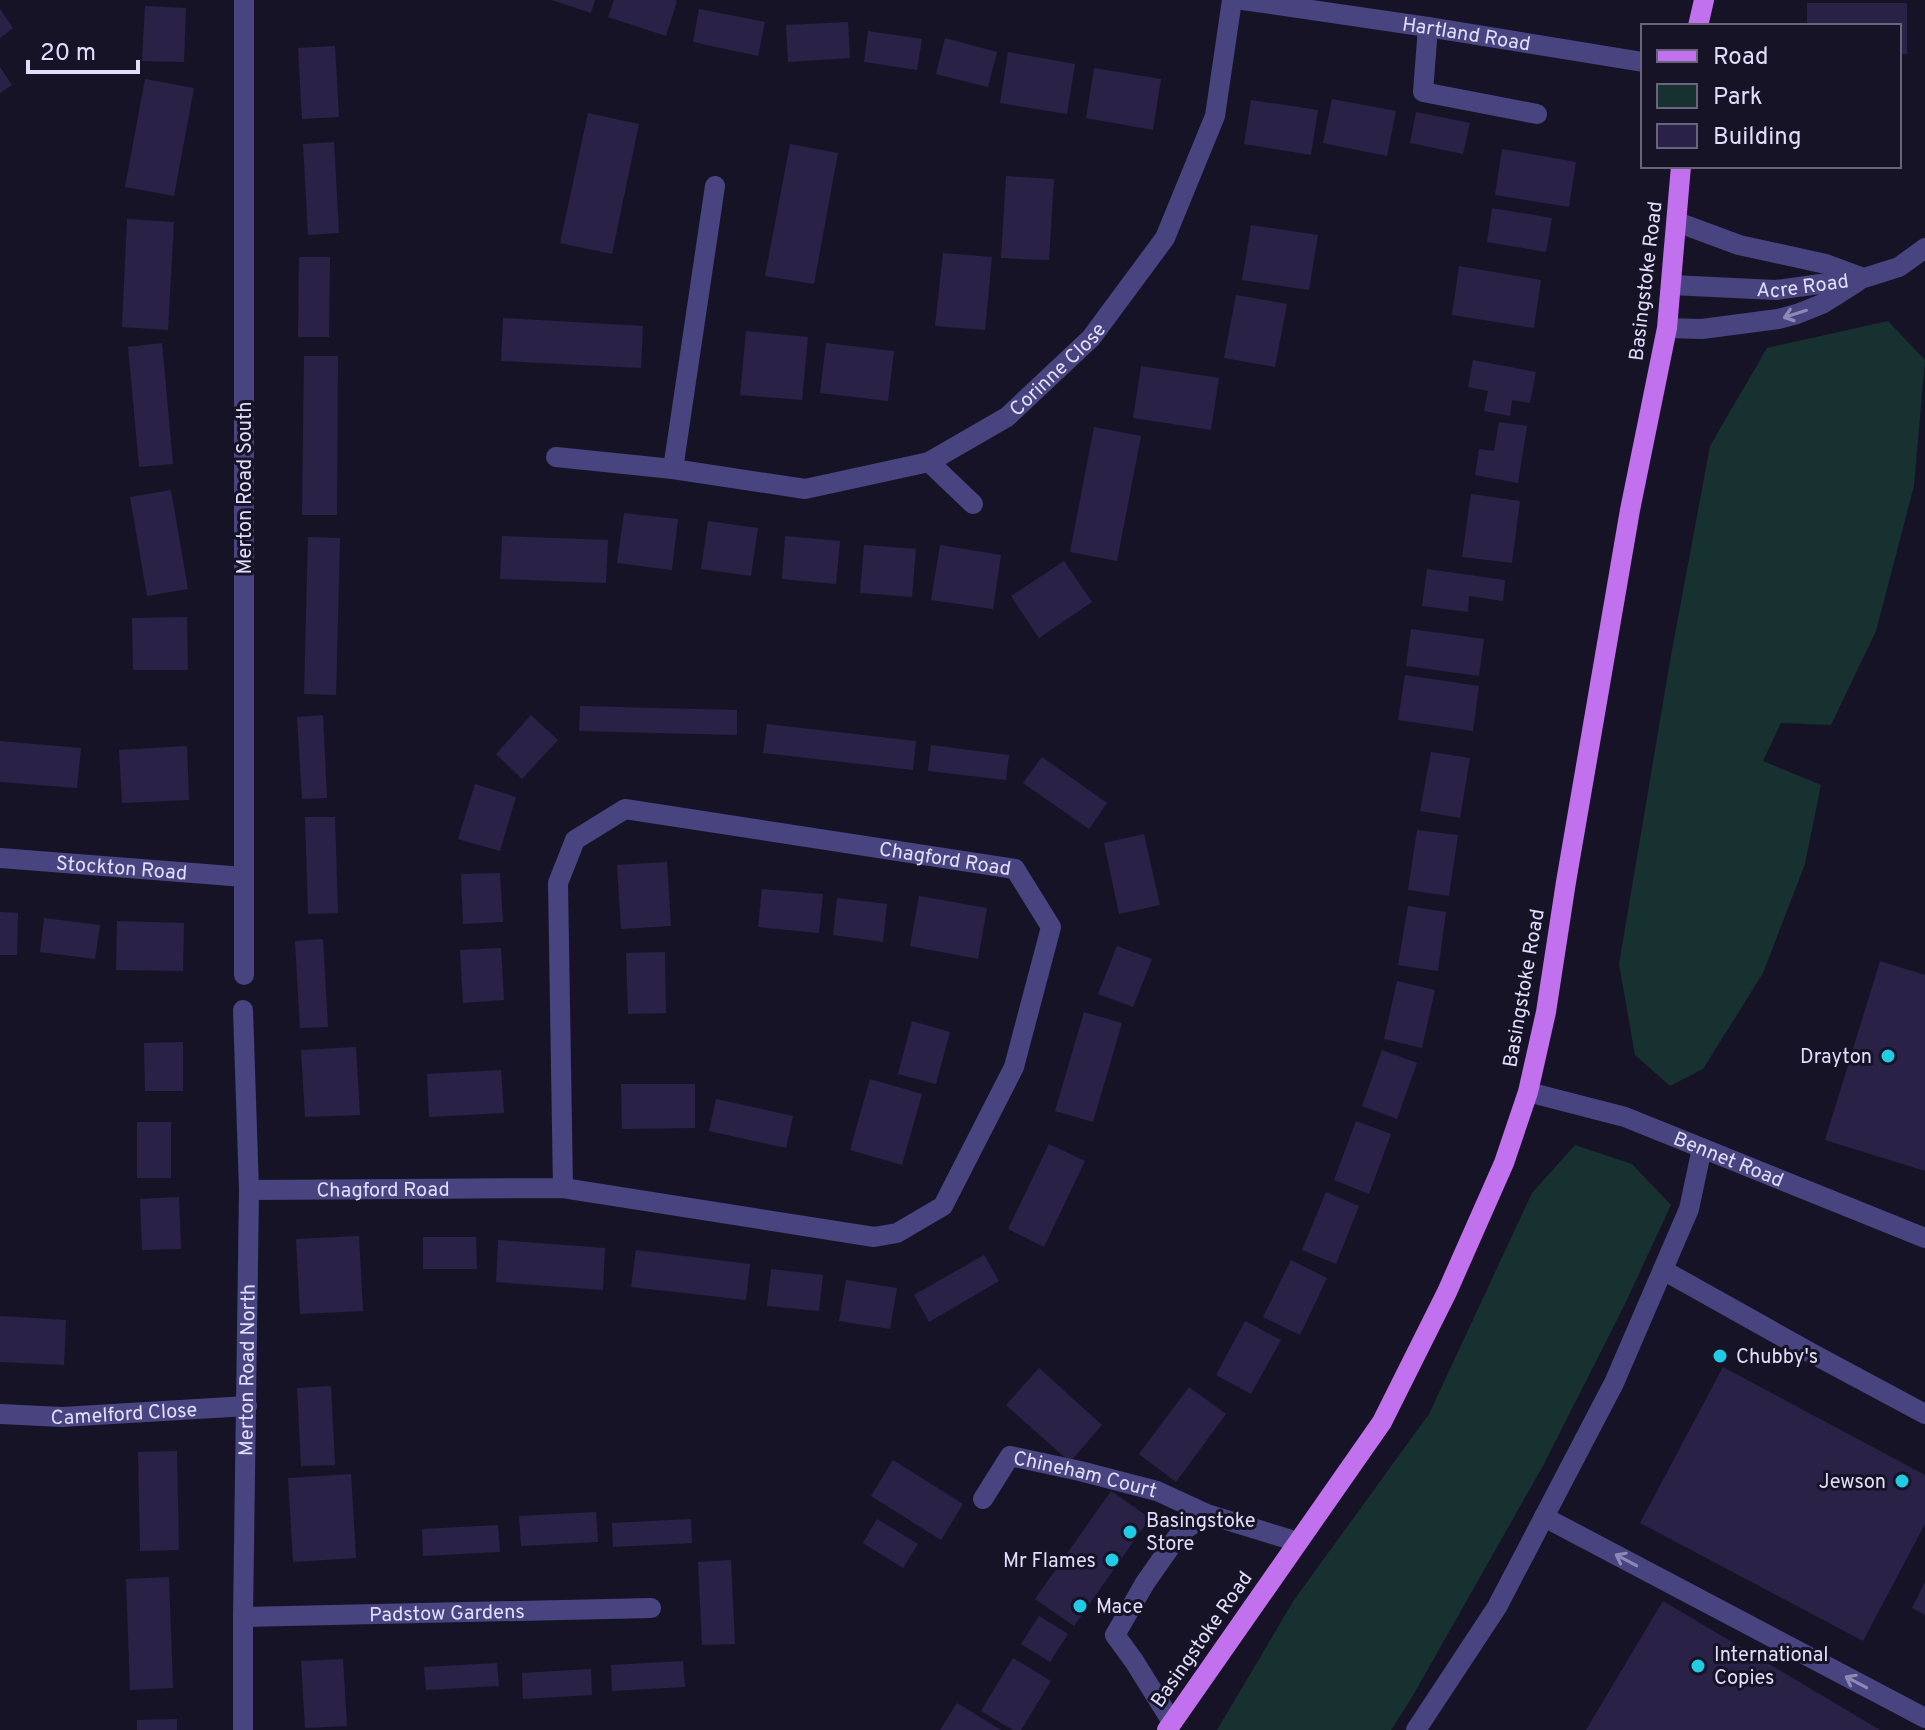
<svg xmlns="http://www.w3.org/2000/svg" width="1925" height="1730" viewBox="0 0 1925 1730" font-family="Overpass,sans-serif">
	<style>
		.green { fill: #173030 }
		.building { fill: #2a2146 }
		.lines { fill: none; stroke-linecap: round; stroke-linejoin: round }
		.minor { stroke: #484480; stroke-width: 20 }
		.major { stroke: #c271ee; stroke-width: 20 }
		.oneway { stroke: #8d89b7 }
		.poi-dot { fill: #20cbe4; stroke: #171327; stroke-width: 3 }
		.labels { text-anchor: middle; stroke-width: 6; stroke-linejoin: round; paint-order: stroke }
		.street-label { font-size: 20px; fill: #e1ddfb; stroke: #171327 }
		.poi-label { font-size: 20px; fill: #e1ddfb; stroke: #171327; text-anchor: start }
	</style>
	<rect width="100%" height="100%" fill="#171327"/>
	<g class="green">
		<path d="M1888,321L1925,360L1914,486L1876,631L1831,725L1781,723L1763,761L1821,785L1805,864L1763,973L1703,1069L1670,1086L1635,1055L1619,964L1670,661L1710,446L1767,348Z"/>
		<path d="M1575,1145L1632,1164L1671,1205L1624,1306L1544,1464L1411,1699L1391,1730H1217L1294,1600L1429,1414L1532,1193Z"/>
	</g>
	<g class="building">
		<path d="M552,0H595L591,13Z"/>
		<path d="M614,0H675L677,1L666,36L608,17Z"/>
		<path d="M1807,3H1907V54H1899V26H1807Z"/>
		<path d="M145,6L186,8L184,62L142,61Z"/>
		<path d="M0,9L13,28L0,38Z"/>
		<path d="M699,9L765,22L758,56L693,42Z"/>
		<path d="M848,22L850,58L788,62L786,25Z"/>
		<path d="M868,31L922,39L917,70L864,62Z"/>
		<path d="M945,38L997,52L988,87L936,74Z"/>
		<path d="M335,46L339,117L302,119L298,48Z"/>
		<path d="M1008,52L1075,64L1067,114L1000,103Z"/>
		<path d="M0,67L12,85L0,93Z"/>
		<path d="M1094,68L1161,79L1153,130L1086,118Z"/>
		<path d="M145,79L194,88L174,196L125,187Z"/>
		<path d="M1332,99L1396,111L1387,156L1323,143Z"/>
		<path d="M1251,100L1318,110L1311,155L1244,144Z"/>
		<path d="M1416,112L1470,123L1463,154L1410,143Z"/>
		<path d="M588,113L639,124L612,254L560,243Z"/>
		<path d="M334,142L339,233L308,235L303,144Z"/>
		<path d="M790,144L838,153L814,284L765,276Z"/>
		<path d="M1502,149L1576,162L1569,207L1495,195Z"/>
		<path d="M1006,176L1054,179L1049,260L1001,258Z"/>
		<path d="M1492,208L1552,218L1546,252L1487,242Z"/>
		<path d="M127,219L174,222L168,330L122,327Z"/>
		<path d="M1251,225L1318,235L1309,290L1242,280Z"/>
		<path d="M943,253L992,257L985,330L935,326Z"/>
		<path d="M299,257H330L329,337H298Z"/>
		<path d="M1459,266L1541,280L1534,328L1452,315Z"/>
		<path d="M1236,295L1287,304L1275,367L1224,358Z"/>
		<path d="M503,318L643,326L641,368L501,361Z"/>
		<path d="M746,331L808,337L802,400L740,395Z"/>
		<path d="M162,343L173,464L139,467L128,347Z"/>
		<path d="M826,343L894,351L888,401L820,393Z"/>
		<path d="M304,356H338L337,515H302Z"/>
		<path d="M1473,360L1536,372L1530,403L1512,400L1510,416L1484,411L1488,391L1468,387Z"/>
		<path d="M1141,366L1219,378L1211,430L1133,418Z"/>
		<path d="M1499,422L1527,426L1518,483L1475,475L1479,449L1494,451Z"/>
		<path d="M1094,427L1141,436L1117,561L1070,552Z"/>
		<path d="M171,490L188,589L147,596L130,497Z"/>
		<path d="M1471,494L1520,501L1512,563L1462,557Z"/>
		<path d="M624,513L678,519L672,570L617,563Z"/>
		<path d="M708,521L758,528L751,576L701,569Z"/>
		<path d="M502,536L608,540L606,583L500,579Z"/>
		<path d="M785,536L840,541L836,584L782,579Z"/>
		<path d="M308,537L340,538L336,695L304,694Z"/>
		<path d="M864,545L916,549L912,597L860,593Z"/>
		<path d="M940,545L1001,555L993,609L931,600Z"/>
		<path d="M1064,561L1092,602L1039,638L1011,596Z"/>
		<path d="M1427,569L1505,580L1503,601L1469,596L1468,612L1422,606Z"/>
		<path d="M187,617L188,670H133L132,618Z"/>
		<path d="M1411,629L1484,639L1479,676L1406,666Z"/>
		<path d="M1405,675L1479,686L1473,731L1398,720Z"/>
		<path d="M580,706L737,710V735L579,731Z"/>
		<path d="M323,715L327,798L302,799L297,717Z"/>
		<path d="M531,715L558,740L522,779L496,754Z"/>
		<path d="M767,724L916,741L913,770L763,753Z"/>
		<path d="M0,741L81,748L77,788L0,782Z"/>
		<path d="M931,745L1009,755L1006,780L928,771Z"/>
		<path d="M187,746L189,800L122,803L119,750Z"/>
		<path d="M1431,752L1470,758L1460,818L1420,811Z"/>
		<path d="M1042,757L1107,803L1089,829L1023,783Z"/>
		<path d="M475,784L516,797L500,851L458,839Z"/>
		<path d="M305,817H335L338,913L308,914Z"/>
		<path d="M1417,830L1458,835L1449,896L1408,890Z"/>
		<path d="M1144,834L1160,905L1119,914L1104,843Z"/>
		<path d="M667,862L671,926L621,929L617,865Z"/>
		<path d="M500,873L503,922L463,924L461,874Z"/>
		<path d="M762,889L823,894L819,933L758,927Z"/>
		<path d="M919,896L987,908L978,959L910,946Z"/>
		<path d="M837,898L887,904L883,942L833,935Z"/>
		<path d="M1408,906L1446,912L1438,971L1398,965Z"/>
		<path d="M0,912L18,913L17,955H0Z"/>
		<path d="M44,918L100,925L95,959L40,952Z"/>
		<path d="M117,921L184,923L183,971L116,970Z"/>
		<path d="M323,939L328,1027L300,1028L295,941Z"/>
		<path d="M1117,946L1152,959L1133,1007L1098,994Z"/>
		<path d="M501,948L504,1000L463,1003L460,950Z"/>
		<path d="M665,952L666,1013L628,1014L626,953Z"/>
		<path d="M1880,961L1925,975V1171L1825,1140Z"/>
		<path d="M1397,981L1435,990L1422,1048L1384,1039Z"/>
		<path d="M1084,1012L1122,1023L1093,1122L1055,1111Z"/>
		<path d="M912,1021L950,1032L936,1084L898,1074Z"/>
		<path d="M183,1042V1091H145L144,1043Z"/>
		<path d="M356,1047L360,1115L305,1117L301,1050Z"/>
		<path d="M1382,1050L1417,1063L1397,1119L1362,1106Z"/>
		<path d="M501,1070L504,1113L429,1117L427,1074Z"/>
		<path d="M870,1079L922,1094L902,1165L850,1150Z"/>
		<path d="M621,1084H695V1128L622,1129Z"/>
		<path d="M716,1099L793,1116L786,1148L709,1131Z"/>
		<path d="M1356,1121L1391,1134L1369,1194L1334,1180Z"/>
		<rect x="137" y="1122" width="34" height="56"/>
		<path d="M1049,1144L1085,1161L1044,1247L1008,1229Z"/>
		<path d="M1326,1192L1359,1206L1336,1264L1302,1250Z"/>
		<path d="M179,1197L181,1249L142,1250L140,1199Z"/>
		<path d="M359,1236L363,1311L300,1314L296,1239Z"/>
		<path d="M423,1237H476L477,1269H423Z"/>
		<path d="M498,1240L605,1248L603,1290L496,1282Z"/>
		<path d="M636,1250L750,1264L746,1300L631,1287Z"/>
		<path d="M984,1255L999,1281L929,1322L914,1295Z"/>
		<path d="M1291,1260L1327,1278L1300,1335L1263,1317Z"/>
		<path d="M771,1269L823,1275L819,1311L767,1306Z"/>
		<path d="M846,1280L897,1288L890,1329L839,1321Z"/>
		<path d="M0,1316L66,1320L64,1365L0,1362Z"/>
		<path d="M1245,1321L1281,1340L1251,1394L1216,1375Z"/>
		<path d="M1723,1367L1925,1475V1524L1863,1641L1640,1523Z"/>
		<path d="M1039,1368L1102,1425L1070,1462L1006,1405Z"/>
		<path d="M331,1386L335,1465L301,1466L297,1388Z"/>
		<path d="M1189,1387L1226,1414L1176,1482L1139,1454Z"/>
		<path d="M177,1451L179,1550L140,1551L138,1452Z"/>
		<path d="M893,1460L963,1504L941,1540L871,1496Z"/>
		<path d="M351,1474L356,1558L293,1562L288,1478Z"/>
		<path d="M1111,1491L1150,1518L1074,1626L1035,1599Z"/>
		<path d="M596,1512L598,1542L521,1546L519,1516Z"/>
		<path d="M691,1519L692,1543L613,1547L612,1523Z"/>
		<path d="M877,1519L918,1544L903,1568L863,1543Z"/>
		<path d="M498,1525L500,1552L423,1556L422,1529Z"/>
		<path d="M731,1560L735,1644L702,1645L698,1562Z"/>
		<path d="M169,1577L173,1688L130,1690L126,1579Z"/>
		<path d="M1925,1582V1615L1912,1608Z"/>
		<path d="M1663,1601L1880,1730H1586Z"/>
		<path d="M1039,1616L1068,1634L1050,1662L1021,1644Z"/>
		<path d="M1013,1658L1051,1681L1021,1730H1013L981,1711Z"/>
		<path d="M343,1659L347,1726L305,1728L301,1661Z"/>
		<path d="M683,1661L685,1687L612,1691L611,1665Z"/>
		<path d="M497,1663L499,1686L426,1690L424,1667Z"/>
		<path d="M591,1669L592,1695L523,1699L522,1673Z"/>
		<path d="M957,1703L1001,1730H940Z"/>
		<path d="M177,1719V1730H137V1720Z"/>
	</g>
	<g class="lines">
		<g class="minor">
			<path id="s1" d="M1243,0L1428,27L1643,62"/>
			<path d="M1428,27L1423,92L1537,114"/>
			<path id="s2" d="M715,186L673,469L805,489L929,462L1007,417L1091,338L1165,238L1215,116L1232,0"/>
			<path d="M1677,222L1739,245L1826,264L1861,277"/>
			<path id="s3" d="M1671,285L1776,290L1864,278L1899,267L1925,248"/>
			<path d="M1667,328L1702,329L1778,319L1797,314L1822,304L1857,282"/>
			<path d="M556,457L673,469"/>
			<path d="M929,462L973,504"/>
			<path id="s4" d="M0,858L244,877"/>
			<path d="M244,975V0"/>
			<path id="s5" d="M1528,1092L1625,1117L1925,1238"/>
			<path id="s6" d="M249,1190L563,1188L558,883L575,840L625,809L1015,869L1051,927L1014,1067L943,1206L897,1233L874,1237L563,1188"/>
			<path d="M1663,1270L1813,1354L1925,1414"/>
			<path id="s7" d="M0,1414L62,1417L247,1406"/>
			<path id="s8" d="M983,1499L1010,1456L1080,1471L1157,1491L1207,1514L1298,1542"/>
			<path d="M1544,1517L1925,1718"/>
			<path id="s9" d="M243,1617L651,1608"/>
			<path d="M1172,1722L1134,1661L1115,1635L1145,1583L1180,1533L1207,1514"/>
			<path id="s10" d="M243,1730V1617L249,1190L243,1010"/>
			<path d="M1416,1730L1497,1607L1614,1383L1689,1209L1702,1148"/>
		</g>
		<g class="major">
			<path d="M1698,26L1704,0"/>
			<path d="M1167,1730L1382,1422L1447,1292L1504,1163L1528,1092L1546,1012L1566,882L1630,510L1667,328L1681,166"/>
		</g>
	</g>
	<defs><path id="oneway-shaft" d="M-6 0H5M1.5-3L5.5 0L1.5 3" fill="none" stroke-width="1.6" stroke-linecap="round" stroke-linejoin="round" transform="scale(2)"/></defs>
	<g class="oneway">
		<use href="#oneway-shaft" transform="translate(1795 314) rotate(162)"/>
		<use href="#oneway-shaft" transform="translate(1626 1560) rotate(-152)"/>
		<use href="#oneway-shaft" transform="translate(1856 1682) rotate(-152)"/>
	</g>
	<g class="poi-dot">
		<circle cx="1888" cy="1056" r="8"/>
		<circle cx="1720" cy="1356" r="8"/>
		<circle cx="1902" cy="1481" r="8"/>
		<circle cx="1130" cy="1532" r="8"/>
		<circle cx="1112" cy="1560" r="8"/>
		<circle cx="1080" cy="1606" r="8"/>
		<circle cx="1698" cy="1666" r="8"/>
	</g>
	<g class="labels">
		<g class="street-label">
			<text dy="7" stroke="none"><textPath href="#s1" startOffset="226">Hartland Road</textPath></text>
			<text transform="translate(1645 281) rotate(-83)" y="7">Basingstoke Road</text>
			<text dy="7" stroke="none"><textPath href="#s3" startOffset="132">Acre Road</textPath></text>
			<text dy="7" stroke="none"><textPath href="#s2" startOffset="706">Corinne Close</textPath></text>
			<text transform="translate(244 488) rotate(-90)" y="7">Merton Road South</text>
			<text dy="7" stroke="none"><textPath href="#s6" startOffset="1048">Chagford Road</textPath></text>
			<text dy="7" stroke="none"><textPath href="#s4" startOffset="122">Stockton Road</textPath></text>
			<text transform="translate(1523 988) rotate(-80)" y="7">Basingstoke Road</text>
			<text dy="7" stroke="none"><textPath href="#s5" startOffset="212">Bennet Road</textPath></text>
			<text dy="7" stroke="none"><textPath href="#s6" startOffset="134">Chagford Road</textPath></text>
			<text dy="7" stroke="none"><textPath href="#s10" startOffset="360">Merton Road North</textPath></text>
			<text dy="7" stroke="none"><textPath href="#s7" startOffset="124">Camelford Close</textPath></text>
			<text dy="7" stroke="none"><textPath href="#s8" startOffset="128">Chineham Court</textPath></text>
			<text dy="7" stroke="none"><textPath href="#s9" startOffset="204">Padstow Gardens</textPath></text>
			<text transform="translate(1201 1639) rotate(-55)" y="7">Basingstoke Road</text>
		</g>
		<g class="poi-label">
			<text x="1872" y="1063" text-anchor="end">Drayton</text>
			<text x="1736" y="1363">Chubby's</text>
			<text x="1886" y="1488" text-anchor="end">Jewson</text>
			<text x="1146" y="1527">Basingstoke<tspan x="1146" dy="23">Store</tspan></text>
			<text x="1096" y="1567" text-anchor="end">Mr Flames</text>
			<text x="1096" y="1613">Mace</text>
			<text x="1714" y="1661">International<tspan x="1714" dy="23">Copies</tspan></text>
		</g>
	</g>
	<rect x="1641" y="24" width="260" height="144" fill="#171327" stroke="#68647c" stroke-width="2"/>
	<rect x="1657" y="50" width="40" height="12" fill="#c271ee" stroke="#68647c" stroke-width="2"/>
	<text x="1713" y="64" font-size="24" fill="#e1ddfb">Road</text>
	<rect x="1657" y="84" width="40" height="24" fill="#173030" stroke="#68647c" stroke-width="2"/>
	<text x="1713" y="104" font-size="24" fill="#e1ddfb">Park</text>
	<rect x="1657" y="124" width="40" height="24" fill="#2a2146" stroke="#68647c" stroke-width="2"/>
	<text x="1713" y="144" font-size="24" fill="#e1ddfb">Building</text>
	<path d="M28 60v12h110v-12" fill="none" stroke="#e1ddfb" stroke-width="4"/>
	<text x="40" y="60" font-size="24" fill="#e1ddfb" stroke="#171327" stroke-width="6" paint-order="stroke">20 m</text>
</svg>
